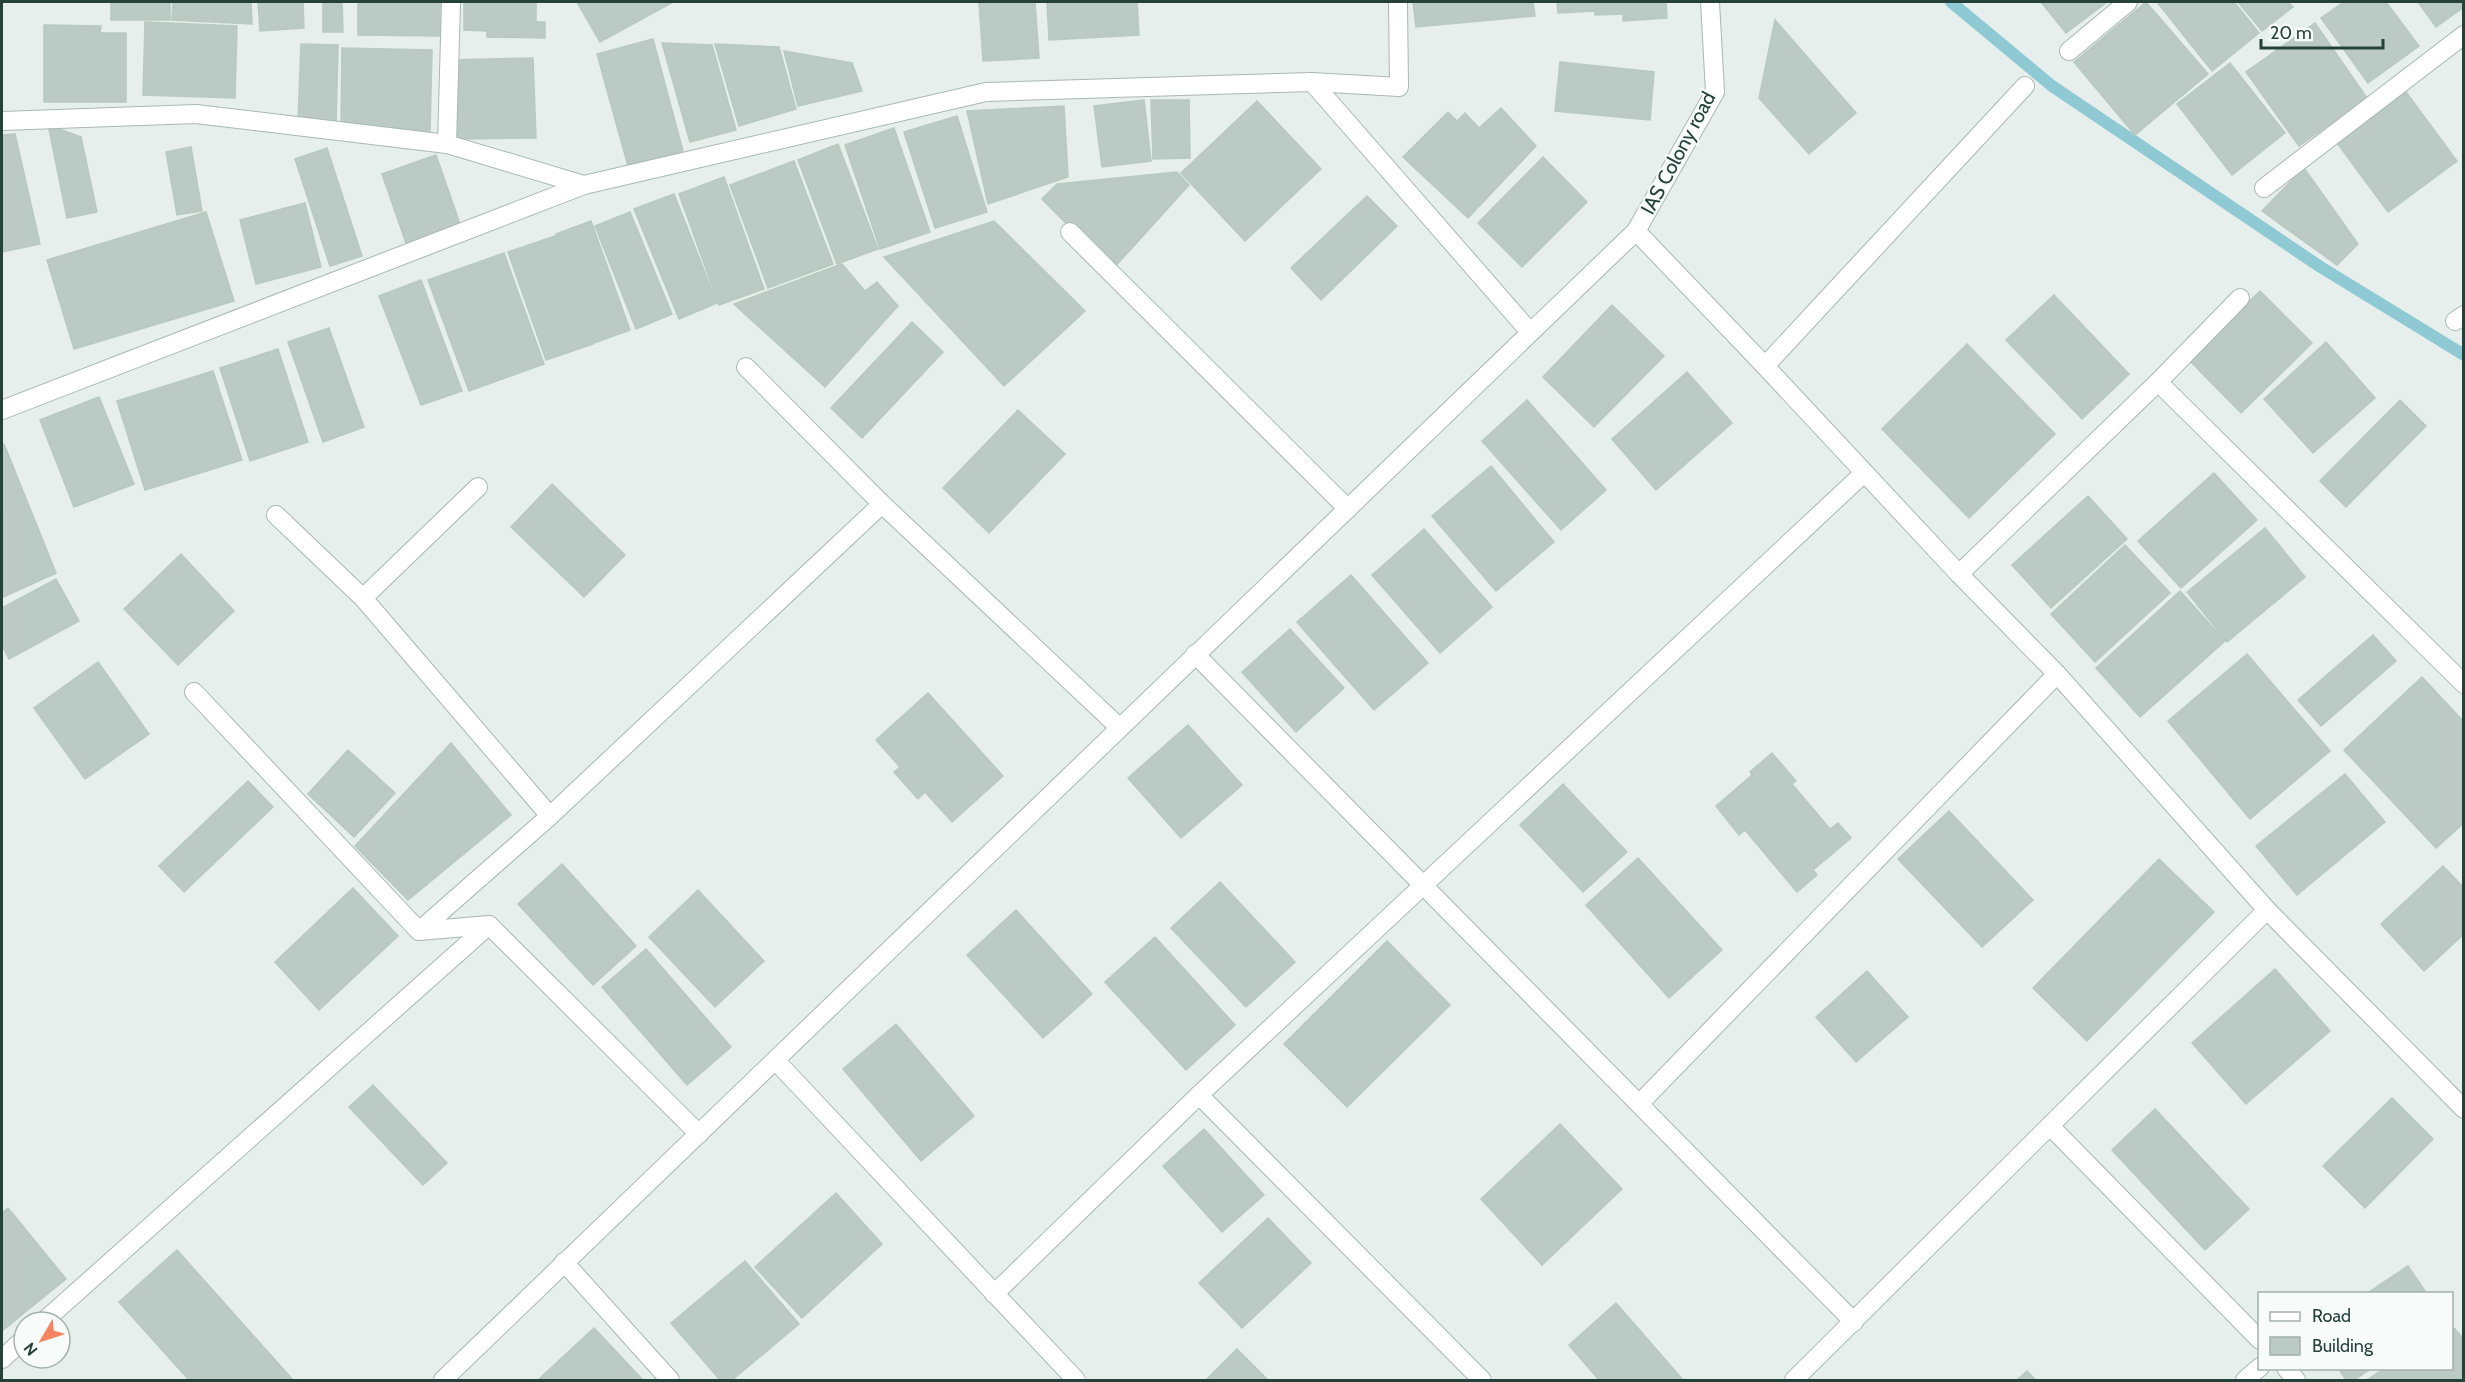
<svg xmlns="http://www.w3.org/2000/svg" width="2465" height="1382" viewBox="0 0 2465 1382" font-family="Cabin,sans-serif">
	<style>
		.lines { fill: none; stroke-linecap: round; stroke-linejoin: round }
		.stream { stroke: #8ec9d4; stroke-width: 12 }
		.building { fill: #bbcac4; stroke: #b8c9c2; stroke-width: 1.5 }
		.minor-casing { stroke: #a8b8b2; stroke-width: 20 }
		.tertiary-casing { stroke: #a8b8b2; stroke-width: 20 }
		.minor { stroke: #fff; stroke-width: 18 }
		.tertiary { stroke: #fff; stroke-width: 18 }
		.labels { text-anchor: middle; stroke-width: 4.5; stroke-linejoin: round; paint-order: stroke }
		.street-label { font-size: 20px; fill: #24423a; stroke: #f7fbf9 }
	</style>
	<rect width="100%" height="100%" fill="#e6efeb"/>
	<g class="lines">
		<path class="stream" d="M1951,2L2052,86L2319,266L2464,355"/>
	</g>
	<g class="building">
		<rect x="111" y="2" width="59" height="18"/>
		<path d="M173,2H251L252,24L172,20Z"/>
		<path d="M258,2H303L304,28L260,31Z"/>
		<path d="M323,2H342L343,32H323Z"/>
		<path d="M358,2H440V36L358,35Z"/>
		<path d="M464,2H536V22H545V38L487,37V31L464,30Z"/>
		<path d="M577,2H673L600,42Z"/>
		<path d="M979,2H1035L1039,58L983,61Z"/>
		<path d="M1047,2H1137L1139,35L1049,40Z"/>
		<path d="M1413,2H1533L1535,16L1416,27Z"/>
		<path d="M1557,2H1666L1667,18L1623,21V14L1595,15V11L1558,13Z"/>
		<path d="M2041,2H2107L2066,33Z"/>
		<path d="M2146,2L2208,74L2135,135L2074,62Z"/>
		<path d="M2157,2H2234L2259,33L2212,71Z"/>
		<path d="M2238,2H2288L2293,7L2262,31Z"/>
		<path d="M2344,2H2386L2419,46L2368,83L2321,18Z"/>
		<path d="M2418,2H2464V7L2436,27Z"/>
		<path d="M1775,20L1856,113L1809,154L1759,98Z"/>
		<path d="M145,22L237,26L235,98L143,95Z"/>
		<path d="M2315,23L2367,98L2299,146L2246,72Z"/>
		<path d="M44,25L101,26L100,33H126V102H44Z"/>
		<path d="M653,39L683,151L628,166L597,54Z"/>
		<path d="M662,43L712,45L736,130L690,142Z"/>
		<path d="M301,44L338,45L336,123L298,122Z"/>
		<path d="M715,44L779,47L796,109L739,126Z"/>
		<path d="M342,48L432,50L430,131L341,130Z"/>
		<path d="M784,51L852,63L862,91L798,106Z"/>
		<path d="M533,58L536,138L457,139L450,60Z"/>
		<path d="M1560,62L1654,72L1650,120L1555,111Z"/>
		<path d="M2230,63L2285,133L2232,175L2177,104Z"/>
		<path d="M2406,92L2457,161L2388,212L2337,143Z"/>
		<path d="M1144,100L1151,161L1102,167L1094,106Z"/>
		<path d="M1151,100H1189L1190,158L1153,159Z"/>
		<path d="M1257,101L1321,169L1245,241L1181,173Z"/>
		<path d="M1064,106L1068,177L988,204L967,111Z"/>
		<path d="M1501,108L1536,146L1468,218L1403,157L1448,112L1457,121L1465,113L1479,128Z"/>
		<path d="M957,116L987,212L935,228L904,132Z"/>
		<path d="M57,128L81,137L97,212L67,218L49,129Z"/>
		<path d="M894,128L930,232L880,249L845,145Z"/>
		<path d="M15,134L40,244L2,252V135Z"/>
		<path d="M838,144L878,249L837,264L798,160Z"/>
		<path d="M191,147L202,211L177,215L166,152Z"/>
		<path d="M327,148L362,256L330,266L295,159Z"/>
		<path d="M436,155L461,227L407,246L382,174Z"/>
		<path d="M1543,157L1587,202L1522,267L1478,223Z"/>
		<path d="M794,161L833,264L768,288L730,185Z"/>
		<path d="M2304,168L2358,244L2337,265L2262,211Z"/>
		<path d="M1177,172L1189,185L1112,270L1042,199L1057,184Z"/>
		<path d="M724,177L764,289L719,305L679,194Z"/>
		<path d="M674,194L717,303L679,319L634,209Z"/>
		<path d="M1367,196L1397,226L1321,300L1291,268Z"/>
		<path d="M305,203L321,267L256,284L240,220Z"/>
		<path d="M206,212L234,301L74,349L47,260Z"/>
		<path d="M630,212L672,314L636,329L595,226Z"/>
		<path d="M591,221L630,330L594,343L556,234Z"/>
		<path d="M994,221L1085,311L1004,386L884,257Z"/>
		<path d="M555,236L593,344L546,360L508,252Z"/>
		<path d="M504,253L544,364L469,391L428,280Z"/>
		<path d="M842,264L865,291L877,282L898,306L825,387L734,304Z"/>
		<path d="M421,280L462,391L421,405L379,296Z"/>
		<path d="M2260,291L2312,343L2241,413L2189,360Z"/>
		<path d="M2054,295L2129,374L2082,419L2006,340Z"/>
		<path d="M1612,305L1664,356L1594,427L1543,377Z"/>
		<path d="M912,322L943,352L862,438L831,408Z"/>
		<path d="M329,328L364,427L323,442L288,342Z"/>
		<path d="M2326,342L2375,398L2313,453L2264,399Z"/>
		<path d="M1967,344L2055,434L1969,518L1882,429Z"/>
		<path d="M278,349L308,442L250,461L220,368Z"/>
		<path d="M213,371L242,460L145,490L117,401Z"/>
		<path d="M1687,372L1732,423L1656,490L1612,439Z"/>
		<path d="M99,397L134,484L74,507L40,420Z"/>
		<path d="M1527,400L1606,490L1561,530L1482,441Z"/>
		<path d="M2400,400L2426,426L2346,507L2320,481Z"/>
		<path d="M1018,410L1065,454L989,533L943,488Z"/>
		<path d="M4,444L56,573L3,597L2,445Z"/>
		<path d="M1491,466L1554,542L1496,591L1432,516Z"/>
		<path d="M2214,473L2257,520L2181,588L2138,541Z"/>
		<path d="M552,484L625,555L584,597L511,527Z"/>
		<path d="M2088,496L2127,539L2051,608L2012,565Z"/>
		<path d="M2265,528L2305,577L2227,642L2187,592Z"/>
		<path d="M1424,529L1492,607L1440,653L1372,575Z"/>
		<path d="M2125,545L2170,593L2095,662L2051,614Z"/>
		<path d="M181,554L234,611L178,665L124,609Z"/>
		<path d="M1351,575L1428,663L1374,710L1297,622Z"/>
		<path d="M56,579L79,621L9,659L2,645V608Z"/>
		<path d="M2180,591L2225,641L2140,717L2096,668Z"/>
		<path d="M1290,629L1344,688L1296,732L1242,672Z"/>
		<path d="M2373,635L2396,661L2321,726L2298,700Z"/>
		<path d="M2247,654L2330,751L2250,819L2168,721Z"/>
		<path d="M98,662L149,734L85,779L34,708Z"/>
		<path d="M2422,677L2464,722V823L2436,848L2344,750Z"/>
		<path d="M928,693L1003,776L952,822L925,792L918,799L894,772L900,767L876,740Z"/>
		<path d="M1188,725L1242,785L1181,838L1128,778Z"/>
		<path d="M451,743L511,815L408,900L355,846Z"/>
		<path d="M348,750L395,793L354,837L308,794Z"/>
		<path d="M1772,753L1796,781L1792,784L1830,829L1838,823L1851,838L1813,870L1817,875L1797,892L1745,830L1739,835L1716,806L1752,775L1750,772Z"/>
		<path d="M2345,774L2385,822L2297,895L2256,846Z"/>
		<path d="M248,781L273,807L184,892L159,866Z"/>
		<path d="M1563,784L1627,852L1583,892L1520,825Z"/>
		<path d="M1949,811L2033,900L1982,947L1898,859Z"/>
		<path d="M1638,858L1722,950L1669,998L1586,905Z"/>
		<path d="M2159,859L2214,912L2087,1041L2033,988Z"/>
		<path d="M562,864L636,946L593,985L518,904Z"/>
		<path d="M2443,866L2464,888V934L2424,971L2381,924Z"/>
		<path d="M1220,882L1295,962L1246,1007L1171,928Z"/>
		<path d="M353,888L398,936L319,1010L275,962Z"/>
		<path d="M698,890L764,961L715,1007L649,937Z"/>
		<path d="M1016,910L1092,994L1043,1038L967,955Z"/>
		<path d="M1155,937L1235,1025L1186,1070L1105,982Z"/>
		<path d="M1387,941L1450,1005L1347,1107L1284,1044Z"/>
		<path d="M646,949L731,1047L687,1085L602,987Z"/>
		<path d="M2275,969L2330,1031L2246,1104L2192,1043Z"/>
		<path d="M1867,971L1908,1017L1856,1062L1816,1017Z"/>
		<path d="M896,1024L974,1116L921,1161L843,1069Z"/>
		<path d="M373,1085L447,1163L423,1185L349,1107Z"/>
		<path d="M2392,1098L2433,1139L2365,1208L2323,1166Z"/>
		<path d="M2155,1109L2249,1209L2205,1250L2112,1150Z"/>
		<path d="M1560,1124L1622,1189L1542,1265L1481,1199Z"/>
		<path d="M1204,1129L1264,1195L1222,1232L1163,1166Z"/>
		<path d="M836,1193L882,1244L802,1318L755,1267Z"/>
		<path d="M8,1208L66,1279L2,1331V1213Z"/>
		<path d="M1268,1218L1311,1263L1242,1328L1199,1283Z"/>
		<path d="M177,1250L293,1380H189L119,1302Z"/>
		<path d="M745,1261L799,1324L732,1380H720L671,1323Z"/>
		<path d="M2408,1266L2427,1294H2366Z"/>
		<path d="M1616,1303L1683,1380H1599L1569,1345Z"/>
		<path d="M2452,1326L2464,1339V1380H2367L2385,1368H2452Z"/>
		<path d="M594,1328L643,1380H538Z"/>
		<path d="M1237,1349L1268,1380H1206Z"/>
		<path d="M2338,1368H2372L2354,1380H2346Z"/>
		<path d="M2027,1371L2036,1380H2017Z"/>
	</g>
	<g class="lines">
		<g class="minor-casing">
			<g id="minor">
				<path d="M2069,51L2128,2"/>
				<path d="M1312,82L1530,332"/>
				<path d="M2,121L196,114L447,144L584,185"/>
				<path d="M447,144L451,2"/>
				<path d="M2264,188L2464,35"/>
				<path d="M1636,231L1765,366L1959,574L2057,674L2267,910L1794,1380"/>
				<path d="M1070,232L1348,509"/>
				<path d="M2455,321L2464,315"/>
				<path d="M1765,366L2025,86"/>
				<path d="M746,367L882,504L1120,728"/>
				<path d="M2158,382L2464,684"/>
				<path d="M2,410L584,185L986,92L1312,82L1399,87L1398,2"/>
				<path d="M276,515L363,598L550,816"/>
				<path d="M1959,574L2158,382L2240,298"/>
				<path d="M363,598L478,487"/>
				<path d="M1195,654L1854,1322"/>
				<path d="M194,692L419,931"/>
				<path d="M2267,910L2464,1109"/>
				<path d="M776,1061L1076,1380"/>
				<path d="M1199,1095L1482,1380"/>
				<path d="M1640,1103L2057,674"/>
				<path d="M2051,1127L2260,1340"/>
				<path d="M699,1134L489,925L419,931L550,816L882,504"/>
				<path d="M564,1262L670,1380"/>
				<path d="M994,1294L1199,1095L1864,473"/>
				<path d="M43,1322L489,925"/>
				<path d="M2,1359L24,1339"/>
				<path d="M2286,1368L2296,1380"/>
				<path d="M2245,1380L2260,1367"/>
			</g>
		</g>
		<g class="tertiary-casing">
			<path id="tertiary" d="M443,1380L1636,231L1715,92L1710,2"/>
		</g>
		<use href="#minor" class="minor"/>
		<use href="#tertiary" class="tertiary"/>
	</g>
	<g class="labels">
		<g class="street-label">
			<text transform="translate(1678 153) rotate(-62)" y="7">IAS Colony road</text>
		</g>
	</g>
	<rect width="2465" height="1382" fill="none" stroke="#24423a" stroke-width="6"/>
	<rect x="2258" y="1292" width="195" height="78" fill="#f7fbf9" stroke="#a3b1ad" stroke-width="1.5"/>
	<rect x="2270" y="1312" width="30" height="9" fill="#ffffff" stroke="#a3b1ad" stroke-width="1.5"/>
	<text x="2312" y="1322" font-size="18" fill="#24423a">Road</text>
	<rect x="2270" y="1337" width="30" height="18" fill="#bbcac4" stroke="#a3b1ad" stroke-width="1.5"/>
	<text x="2312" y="1352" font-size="18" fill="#24423a">Building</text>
	<g transform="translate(42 1340) rotate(231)"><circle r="28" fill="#f7fbf9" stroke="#a3b1ad" stroke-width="1.5"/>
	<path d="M0-4.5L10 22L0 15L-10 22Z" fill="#f4845f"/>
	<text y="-9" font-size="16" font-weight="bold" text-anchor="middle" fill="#24423a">N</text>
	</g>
	<path d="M2261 39v9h122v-9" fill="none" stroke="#24423a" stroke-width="3"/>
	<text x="2270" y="39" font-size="18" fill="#24423a" stroke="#f7fbf9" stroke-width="4.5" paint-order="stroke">20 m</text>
</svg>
